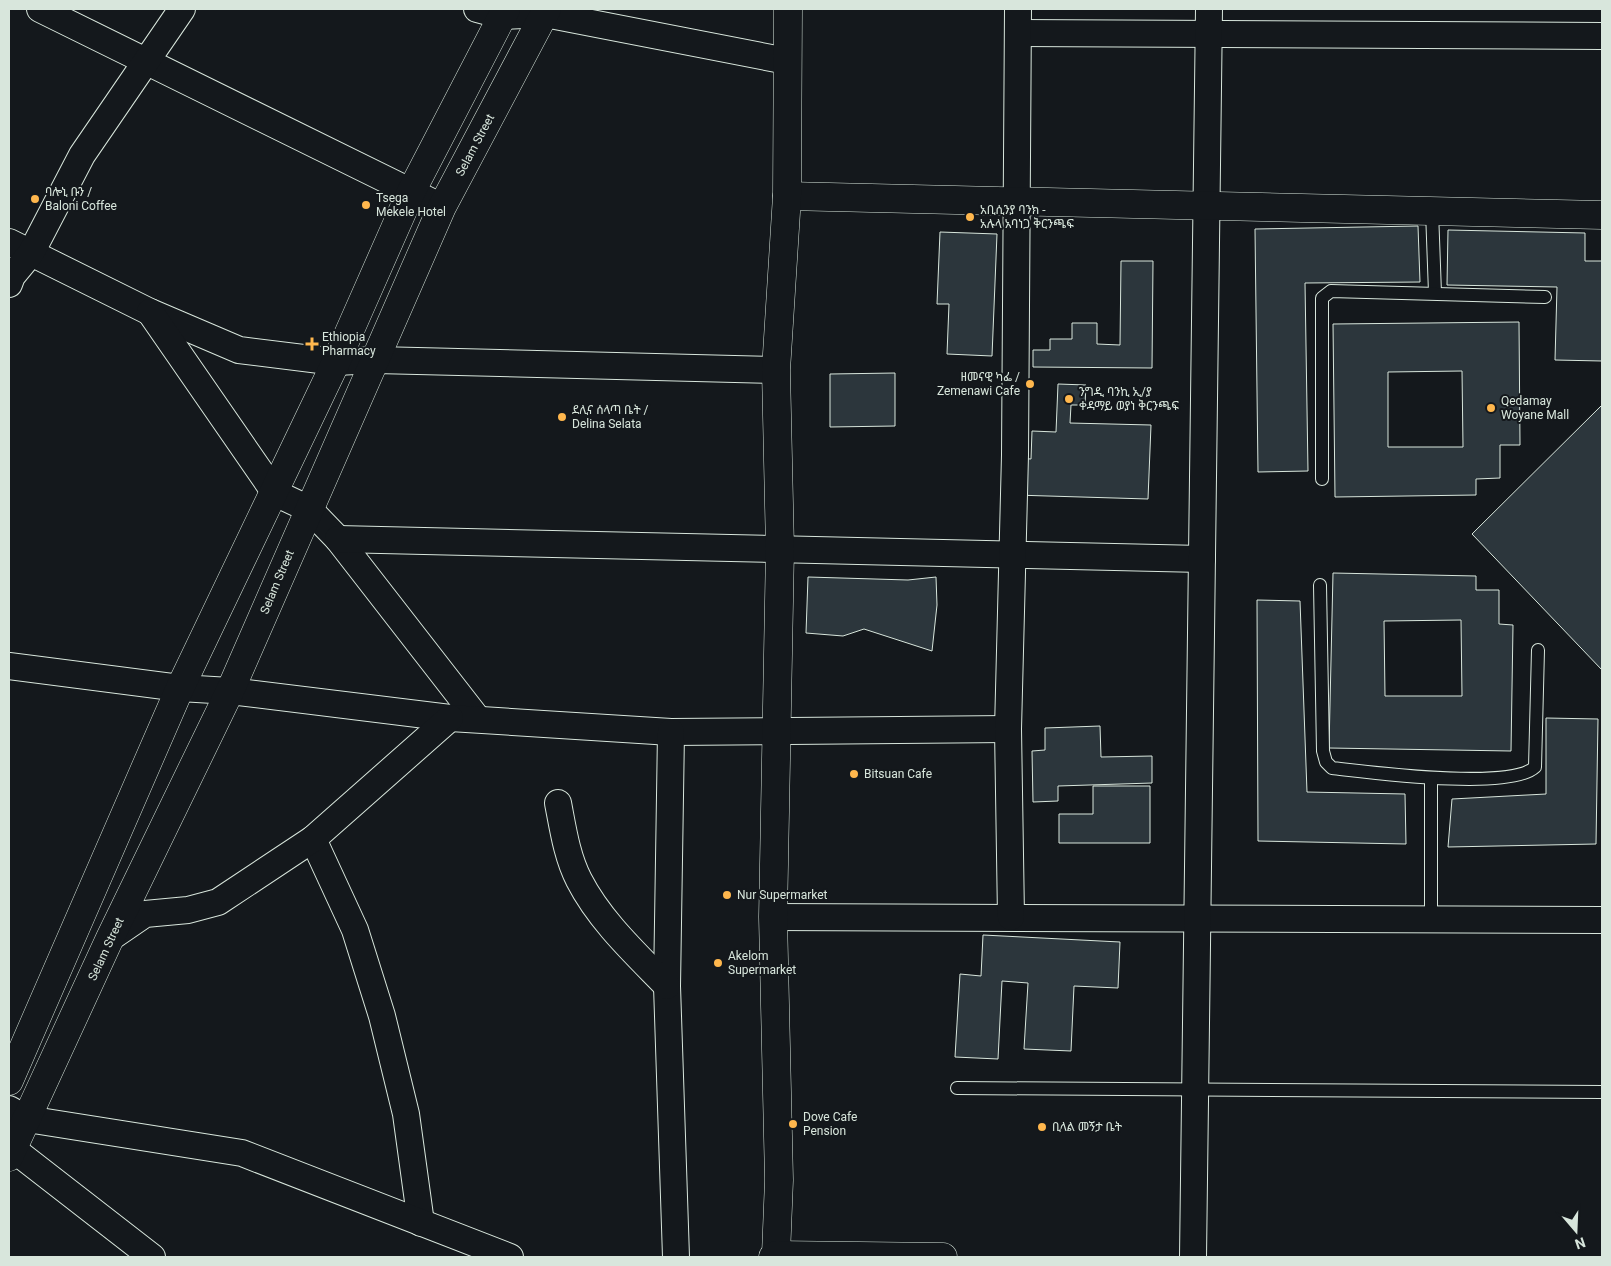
<svg xmlns="http://www.w3.org/2000/svg" width="1611" height="1266" viewBox="0 0 1611 1266" font-family="Roboto,'Noto Sans Ethiopic',sans-serif">
	<style>
		.building { fill: #2c363c; stroke: #d8e6dc; fill-rule: evenodd }
		.lines { fill: none; stroke-linecap: round; stroke-linejoin: round }
		.lane-casing { stroke: #d8e6dc; stroke-width: 14 }
		.street-casing { stroke: #d8e6dc; stroke-width: 28 }
		.secondary-casing { stroke: #d8e6dc; stroke-width: 29 }
		.lane { stroke: #14181c; stroke-width: 12 }
		.street { stroke: #14181c; stroke-width: 26 }
		.secondary { stroke: #14181c; stroke-width: 28 }
		.poi-dot { fill: #ffb74d; stroke: #14181c; stroke-width: 2 }
		.labels { text-anchor: middle; stroke-width: 4; stroke-linejoin: round; paint-order: stroke }
		.street-label { font-size: 12px; fill: #d8e6dc; stroke: #14181c }
		.poi-label { font-size: 12px; fill: #d8e6dc; stroke: #14181c; text-anchor: start }
	</style>
	<rect width="100%" height="100%" fill="#14181c"/>
	<g class="building">
		<path d="M1418,226L1420,282L1305,283L1308,471L1258,472L1255,229Z"/>
		<path d="M1448,230L1585,233V261H1602V361L1555,360L1557,287L1447,285Z"/>
		<path d="M940,232L997,234L992,356L947,354L949,304H937Z"/>
		<path d="M1121,261H1153L1152,368L1033,367V350H1050V339H1072V323H1097V344L1120,345Z"/>
		<path d="M1519,322L1520,445H1500V478L1476,479V495L1335,497L1333,324ZM1462,371L1463,447H1388V372Z"/>
		<path d="M895,373V426L830,427V374Z"/>
		<path d="M1058,384L1086,385L1085,405H1071L1070,423L1151,425L1148,499L1014,495L1016,458L1031,459L1032,431L1056,432Z"/>
		<path d="M1602,405V670L1472,534Z"/>
		<path d="M1333,573L1476,576V590H1499V624L1513,625L1511,751L1329,748ZM1461,620L1462,696H1385L1384,621Z"/>
		<path d="M808,577L908,580L936,577L937,605L932,651L864,629L843,636L806,633Z"/>
		<path d="M1257,600L1300,601L1307,792L1405,794L1406,844L1258,841Z"/>
		<path d="M1546,718L1598,719L1596,844L1448,847L1452,799L1546,794Z"/>
		<path d="M1100,726L1101,757L1152,756V783L1058,786V801L1033,802L1032,751L1045,750V728Z"/>
		<path d="M1093,786H1150V843H1059V814H1093Z"/>
		<path d="M983,935L1120,942L1118,988L1074,986L1071,1051L1024,1049L1028,983L1002,981L998,1059L955,1057L960,974L981,976Z"/>
	</g>
	<g class="lines">
		<g class="lane-casing">
			<g id="lane">
				<path d="M1432,211L1435,293"/>
				<path d="M1322,479V298L1331,291L1545,297"/>
				<path d="M1320,585L1323,751L1326,762L1332,768C1369,772 1510,791 1535,767L1538,650"/>
				<path d="M1431,779V918"/>
				<path d="M957,1088L1602,1092"/>
			</g>
		</g>
		<g class="street-casing">
			<g id="street">
				<path d="M40,9L442,207"/>
				<path d="M477,9L503,16L545,14L787,61"/>
				<path d="M1019,33L1602,36"/>
				<path d="M9,242L150,312L239,350L336,362L376,360L776,370"/>
				<path d="M9,284L12,276L31,253L82,155L182,9"/>
				<path d="M150,312L275,493L309,509L338,539L477,718"/>
				<path d="M338,539L1202,559"/>
				<path d="M9,666L180,688L230,691L450,718L671,732L1008,729"/>
				<path d="M671,732L667,986L676,1257"/>
				<path d="M558,803C563,829 567,857 579,880C600,921 636,954 667,986"/>
				<path d="M313,839L355,930L382,1016L406,1114L421,1223"/>
				<path d="M773,917L1602,920"/>
				<path d="M1011,917L1008,729L1015,455L1018,9"/>
				<path d="M110,938L145,914L188,910L218,902L313,839L450,718"/>
				<path d="M9,1109L27,1119L242,1153L510,1257"/>
				<path d="M9,1146L152,1257"/>
				<path d="M1193,1257L1209,9"/>
			</g>
		</g>
		<g class="secondary-casing">
			<g id="secondary">
				<path d="M787,196L1602,215"/>
				<path d="M9,1081L180,688L336,362L411,192L506,9"/>
				<path d="M9,1157L110,938L230,691L442,207L547,9"/>
				<path d="M776,1255L779,1180L773,917L780,549L776,370L787,196L788,9"/>
				<path d="M773,1257L776,1255L943,1257"/>
			</g>
		</g>
		<use href="#lane" class="lane"/>
		<use href="#street" class="street"/>
		<use href="#secondary" class="secondary"/>
	</g>
	<g class="poi-dot">
		<circle cx="35" cy="199" r="5"/>
		<circle cx="366" cy="205" r="5"/>
		<circle cx="970" cy="217" r="5"/>
		<path d="M309.5 336.5h5v5h5v5h-5v5h-5v-5h-5v-5h5z"/>
		<circle cx="1030" cy="384" r="5"/>
		<circle cx="1069" cy="399" r="5"/>
		<circle cx="1491" cy="408" r="5"/>
		<circle cx="562" cy="417" r="5"/>
		<circle cx="854" cy="774" r="5"/>
		<circle cx="727" cy="895" r="5"/>
		<circle cx="718" cy="963" r="5"/>
		<circle cx="793" cy="1124" r="5"/>
		<circle cx="1042" cy="1127" r="5"/>
	</g>
	<g class="labels">
		<g class="street-label">
			<text transform="translate(475 145) rotate(-62)" y="4">Selam Street</text>
			<text transform="translate(277 582) rotate(-67)" y="4">Selam Street</text>
			<text transform="translate(106 949) rotate(-65)" y="4">Selam Street</text>
		</g>
		<g class="poi-label">
			<text x="45" y="196">ባሎኒ ቡን /<tspan x="45" dy="14">Baloni Coffee</tspan></text>
			<text x="376" y="202">Tsega<tspan x="376" dy="14">Mekele Hotel</tspan></text>
			<text x="980" y="214">አቢሲንያ ባንክ -<tspan x="980" dy="14">አሉላ አባነጋ ቅርንጫፍ</tspan></text>
			<text x="322" y="341">Ethiopia<tspan x="322" dy="14">Pharmacy</tspan></text>
			<text x="1020" y="381" text-anchor="end">ዘመናዊ ካፌ /<tspan x="1020" dy="14">Zemenawi Cafe</tspan></text>
			<text x="1079" y="396">ንግዲ ባንኪ ኢ/ያ<tspan x="1079" dy="14">ቀዳማይ ወያነ ቅርንጫፍ</tspan></text>
			<text x="1501" y="405">Qedamay<tspan x="1501" dy="14">Woyane Mall</tspan></text>
			<text x="572" y="414">ደሊና ሰላጣ ቤት /<tspan x="572" dy="14">Delina Selata</tspan></text>
			<text x="864" y="778">Bitsuan Cafe</text>
			<text x="737" y="899">Nur Supermarket</text>
			<text x="728" y="960">Akelom<tspan x="728" dy="14">Supermarket</tspan></text>
			<text x="803" y="1121">Dove Cafe<tspan x="803" dy="14">Pension</tspan></text>
			<text x="1052" y="1131">ቢላል መኝታ ቤት</text>
		</g>
	</g>
	<rect width="1611" height="1266" fill="none" stroke="#d8e6dc" stroke-width="20"/>
	<g transform="translate(1576 1231) rotate(161)" stroke="#14181c" stroke-width="4" paint-order="stroke">
	<path d="M0-4L9 19L0 12L-9 19Z" fill="#d8e6dc"/>
	<text y="-8" font-size="14" font-weight="bold" text-anchor="middle" fill="#d8e6dc">N</text>
	</g>
</svg>
